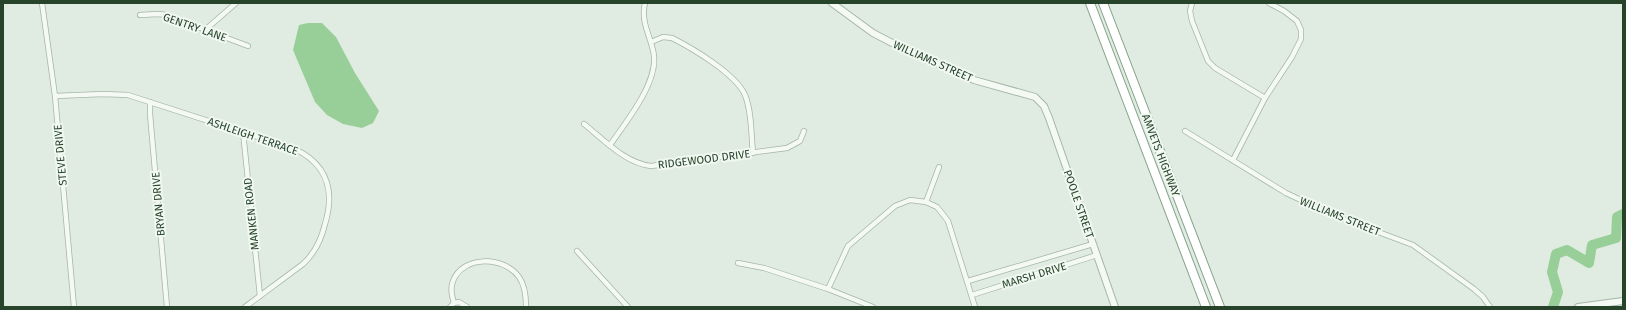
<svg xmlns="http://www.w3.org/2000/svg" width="1626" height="310" viewBox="0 0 1626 310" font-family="'Fira Sans',sans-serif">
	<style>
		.water { fill: #98cf98 }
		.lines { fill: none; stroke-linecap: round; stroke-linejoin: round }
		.river { stroke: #98cf98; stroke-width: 10 }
		.minor-casing { stroke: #a5b6a7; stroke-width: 6 }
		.tertiary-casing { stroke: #a5b6a7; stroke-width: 8 }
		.motorway-casing { stroke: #86a389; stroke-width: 10 }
		.minor { stroke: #f4f9f4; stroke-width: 4.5 }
		.tertiary { stroke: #f4f9f4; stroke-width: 6 }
		.motorway { stroke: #fff; stroke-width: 8 }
		.labels { text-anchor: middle; stroke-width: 4; stroke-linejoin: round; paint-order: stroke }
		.street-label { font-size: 11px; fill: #27442b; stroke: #f0f8f1 }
	</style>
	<rect width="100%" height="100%" fill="#e0ebe1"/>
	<path class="water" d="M308,23H322L336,37L355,73L379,111L373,123L362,128L343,124L327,115L315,102L293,50L299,25Z"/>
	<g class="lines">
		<path class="river" d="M1553,307L1558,292L1552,272L1556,254L1567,250L1589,263L1592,245L1616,238L1617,217L1623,214"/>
		<g class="minor-casing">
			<g id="minor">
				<path d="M42,3L55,96L74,307"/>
				<path d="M1192,3L1190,11L1192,21L1208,61L1215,68L1265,98"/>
				<path d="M140,15L159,14L166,15L248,46"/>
				<path d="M205,30L236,3"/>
				<path d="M651,42L663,37L672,38C692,48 736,74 745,95C752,112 751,135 753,153"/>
				<path d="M55,96L103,94L128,95L295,149C328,165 335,191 325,224C321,241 315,253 303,264L245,307"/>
				<path d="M150,102V114L167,307"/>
				<path d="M584,124C604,140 625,163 651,166L787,148L800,141L804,131"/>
				<path d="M1185,131L1286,193L1333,215L1413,245L1474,289L1483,297L1490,307"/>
				<path d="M243,132L260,296"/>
				<path d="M610,145C626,122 657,84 654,56C652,38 640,23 645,3"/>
				<path d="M1233,160L1265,98L1292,57L1301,39V30L1297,21L1284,11L1269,3"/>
				<path d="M926,202L939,167"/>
				<path d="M577,251L628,307"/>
				<path d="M738,263L764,268L828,289"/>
				<path d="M968,281L1093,244"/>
				<path d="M972,295L1097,255"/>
				<path d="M454,303C452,296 450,289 453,281C463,255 504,256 519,277C525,285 526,297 526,307"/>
				<path d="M450,307L454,303L459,302L467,307"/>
				<path d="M873,307L828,289L848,246L895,206L910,200L926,202L937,207L948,221L975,307"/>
			</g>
		</g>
		<g class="tertiary-casing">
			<g id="tertiary">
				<path d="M832,3L873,33L900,47L974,80L1035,97L1044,106L1049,118L1115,307"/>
				<path d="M1578,307L1623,301"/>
			</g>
		</g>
		<g class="motorway-casing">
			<g id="motorway">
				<path d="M1090,3L1206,307"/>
				<path d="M1103,3L1220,307"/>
			</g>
		</g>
		<use href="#minor" class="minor"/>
		<use href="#tertiary" class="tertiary"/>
		<use href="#motorway" class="motorway"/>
	</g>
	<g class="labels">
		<g class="street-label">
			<text transform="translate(195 27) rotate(19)" y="4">GENTRY LANE</text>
			<text transform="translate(933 61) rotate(24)" y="4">WILLIAMS STREET</text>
			<text transform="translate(253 136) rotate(19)" y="4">ASHLEIGH TERRACE</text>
			<text transform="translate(60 155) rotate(-95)" y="4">STEVE DRIVE</text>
			<text transform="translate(1161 155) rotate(69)" y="4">AMVETS HIGHWAY</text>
			<text transform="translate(704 159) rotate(-7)" y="4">RIDGEWOOD DRIVE</text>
			<text transform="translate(158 204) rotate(-95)" y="4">BRYAN DRIVE</text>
			<text transform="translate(1079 204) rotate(71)" y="4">POOLE STREET</text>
			<text transform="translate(251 214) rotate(-96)" y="4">MANKEN ROAD</text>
			<text transform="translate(1340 216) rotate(22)" y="4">WILLIAMS STREET</text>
			<text transform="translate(1034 275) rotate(-17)" y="4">MARSH DRIVE</text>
		</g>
	</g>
	<rect width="1626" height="310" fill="none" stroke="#27442b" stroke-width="8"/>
</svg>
